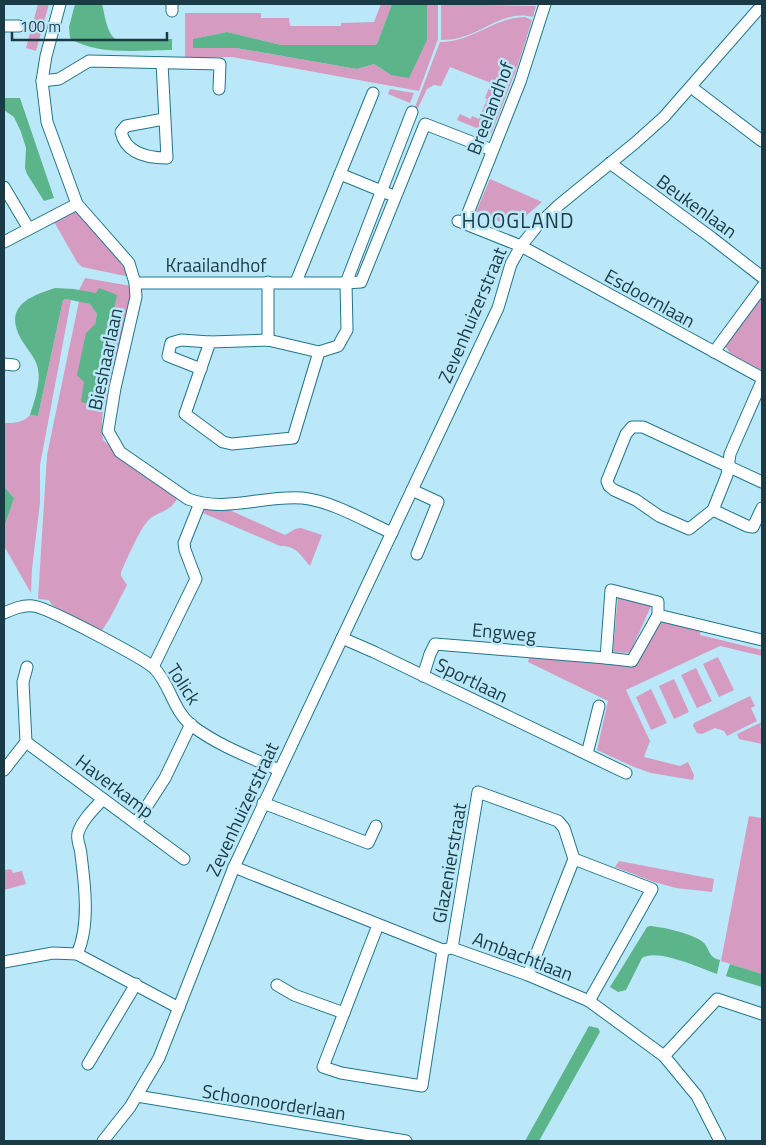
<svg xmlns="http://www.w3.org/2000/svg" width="766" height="1145" viewBox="0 0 766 1145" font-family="'Titillium Web',sans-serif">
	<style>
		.green { fill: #d69bc0 }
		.water { fill: #5bb48a }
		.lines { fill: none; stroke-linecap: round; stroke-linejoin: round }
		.minor-casing { stroke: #21758d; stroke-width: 13 }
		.minor { stroke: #fff; stroke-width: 11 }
		.labels { text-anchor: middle; stroke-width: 5; stroke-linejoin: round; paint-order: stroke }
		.street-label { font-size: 19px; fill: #1a3b45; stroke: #bbe8f8 }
		.quarter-label { font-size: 21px; letter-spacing: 1px; fill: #1a3b45; stroke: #bbe8f8 }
	</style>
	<rect width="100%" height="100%" fill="#bbe8f8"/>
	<g class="green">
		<path d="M38,4H49L36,51L26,48Z"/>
		<path d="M381,4H392L377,44L375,45H281L227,32L194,39V48H236L357,69L374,64L391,75L427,40V4H438V39L419,91L232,57L185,58V13H261V18H289L290,26H341V23L374,22Z"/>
		<path d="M441,4L536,6L533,17C508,10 488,28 465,36C457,39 450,40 441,40Z"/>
		<path d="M525,17L532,20L518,65L491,134L457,120L460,114L471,119L472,116L479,119L487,99L485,98L491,83L450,67L441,86L434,85L427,89L418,108L415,107L440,42C473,42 494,17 525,17Z"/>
		<path d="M390,89L414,93L410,103L388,94Z"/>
		<path d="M490,179L542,202L513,227L476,212Z"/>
		<path d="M77,209L125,267L130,277L82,267L77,262L53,220Z"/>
		<path d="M85,278L131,286V301L103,411L102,421L103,440L133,467L178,496C174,509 162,511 152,517C141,524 127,560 121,572V576L127,585L110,618L101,632L52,605L49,600L38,599L47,455L79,301L90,304L97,314L84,381L93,405L99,289L97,294L79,290Z"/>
		<path d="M762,295V369L760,370L730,353L725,346L727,341Z"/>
		<path d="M66,299L71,300L40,465V503L32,569L31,593L4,546V528L14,498L4,487V423C14,423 23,423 30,415L38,416L63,300Z"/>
		<path d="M223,507L285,535L295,529L301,528L322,535L310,566C299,554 297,546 280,546L203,513L205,508Z"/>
		<path d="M618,595L652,604L630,653L613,652Z"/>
		<path d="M664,620L701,627L700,635L762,650V656L720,646L626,690L650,741L644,757L680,766L688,762L694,775L693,780L651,773L634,767L597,750L608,701L528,662L530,655L634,665L660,623Z"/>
		<path d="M718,657L734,690L719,697L703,664Z"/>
		<path d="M696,668L712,701L697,708L681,675Z"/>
		<path d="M674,679L689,712L674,719L659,686Z"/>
		<path d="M651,689L667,723L651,730L636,697Z"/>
		<path d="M750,696L755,706L751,708L757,721L727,736L724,731L715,728L702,734L697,733L693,726L694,723Z"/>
		<path d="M762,722V725L760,726L762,731V744L739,739L737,734Z"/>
		<path d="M749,816L762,818V974L721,961Z"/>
		<path d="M619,861L714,879L712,892L676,888L654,882L615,867Z"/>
		<path d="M11,869L13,873L22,871L26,884L4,890V870Z"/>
	</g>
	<g class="water">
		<path d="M75,4H102C105,15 106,31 115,39H172V50C142,50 95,56 70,38L69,27Z"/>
		<path d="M392,4H427V40L409,78L391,75L374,64L357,69L236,48H193V39L227,32L281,45H375L377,44Z"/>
		<path d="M4,98H20L54,198L44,201L27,174L25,168L26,148L21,132L14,117L4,110Z"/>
		<path d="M55,288L74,289L96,293L99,288L117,295L93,405L81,402L84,382L77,375L86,333L95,324L97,314L90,304L66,299L63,300L38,416L30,415C34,402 41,383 38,369C36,359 30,353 25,345C2,310 23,298 55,288Z"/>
		<path d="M4,487L14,498L4,528Z"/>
		<path d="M650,926C663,927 695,934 704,943C710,950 709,958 720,960L717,974C700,968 657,948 642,958L626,990L618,992L610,987L647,927Z"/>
		<path d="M730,964L762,974V987L726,976Z"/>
		<path d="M589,1026L598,1028L600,1032L539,1141H525Z"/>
	</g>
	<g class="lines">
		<g class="minor-casing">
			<g id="minor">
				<path d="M60,4L46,56L42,81L47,122L77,204L129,263L135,283L136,297L115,388L108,431L120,452L188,499C225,513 264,495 302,498C332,501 365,521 392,533"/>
				<path d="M172,4V11"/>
				<path d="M4,26H19"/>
				<path d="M162,63L167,158C148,158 126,154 121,132L126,126L164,119"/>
				<path d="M42,81L59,79L89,61L220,64L219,89"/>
				<path d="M691,87L762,141"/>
				<path d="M610,163L712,238L762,277"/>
				<path d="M340,174L389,194"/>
				<path d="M4,187L29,229"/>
				<path d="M458,221L521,246L762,378"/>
				<path d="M464,223L520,82L545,4"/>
				<path d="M4,242L77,204"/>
				<path d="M296,282L373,93"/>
				<path d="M135,283H346L361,282L425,124L492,150"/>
				<path d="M268,340V282"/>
				<path d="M319,352L293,438L232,444L223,442L185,414L210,342L268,340L319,352L338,346L347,330L346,283L412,112"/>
				<path d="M714,352L762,287"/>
				<path d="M4,364L14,365"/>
				<path d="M201,369L168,356L171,343L181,340L210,342"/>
				<path d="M762,482L643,427H632L626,434L607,481L609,486L614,490L636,500L659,516L689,529L713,510L747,526L753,527L762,508"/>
				<path d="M412,490L438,502L417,554"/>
				<path d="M713,510L727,475L730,454L762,381"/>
				<path d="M4,613C13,609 22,605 33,606C45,606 143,658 154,668C170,684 173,710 191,725C217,745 249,757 279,770"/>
				<path d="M342,638L374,652L626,773"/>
				<path d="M606,658L632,661L658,615"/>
				<path d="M153,667L196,579L185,550L184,543L200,503"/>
				<path d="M423,676L430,654L435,644L606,658L611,590L658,602V615L762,640"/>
				<path d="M26,742L184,859"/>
				<path d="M587,754L599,706"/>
				<path d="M4,770L26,742L23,682L27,667"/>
				<path d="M263,803L368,843L376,826"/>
				<path d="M136,823L165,778L191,724"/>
				<path d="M574,859L652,889L589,1001"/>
				<path d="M234,867L443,950L452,948L528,975L589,1001L664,1056L697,1096L720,1141"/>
				<path d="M378,925L323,1067L341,1073L422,1086L443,950"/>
				<path d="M452,948L478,792L558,821L564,828L574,859L528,975"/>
				<path d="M77,954C90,926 85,885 81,855C81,848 76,840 78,833C82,820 94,809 103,799"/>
				<path d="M4,962L53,953L77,954L179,1008"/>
				<path d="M277,985L294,995L344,1013"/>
				<path d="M664,1056L717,999L762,1014"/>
				<path d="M88,1064L136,984"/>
				<path d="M137,1096L406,1141"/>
				<path d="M103,1141L130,1107L159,1058L234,867L498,308L511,264L521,246L537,226L559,205L635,143L664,117L762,5"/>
			</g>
		</g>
		<use href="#minor" class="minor"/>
	</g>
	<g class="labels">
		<g class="street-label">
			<text transform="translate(490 108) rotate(-69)" y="7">Breelandhof</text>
			<text transform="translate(697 206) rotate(36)" y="7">Beukenlaan</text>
			<text x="216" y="272">Kraailandhof</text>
			<text transform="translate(650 298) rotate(29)" y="7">Esdoornlaan</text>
			<text transform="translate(472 315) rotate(-67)" y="7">Zevenhuizerstraat</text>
			<text transform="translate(105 359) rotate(-78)" y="7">Bieshaarlaan</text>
			<text transform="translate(504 632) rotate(5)" y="7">Engweg</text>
			<text transform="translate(472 680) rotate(26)" y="7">Sportlaan</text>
			<text transform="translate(184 684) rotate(57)" y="7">Tolick</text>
			<text transform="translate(115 786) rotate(37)" y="7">Haverkamp</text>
			<text transform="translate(242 809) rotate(-65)" y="7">Zevenhuizerstraat</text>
			<text transform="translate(449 863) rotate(-80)" y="7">Glazenierstraat</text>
			<text transform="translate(523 956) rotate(21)" y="7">Ambachtlaan</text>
			<text transform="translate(274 1102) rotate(9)" y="7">Schoonoorderlaan</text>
		</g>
		<g class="quarter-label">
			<text x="518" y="228">HOOGLAND</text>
		</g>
	</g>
	<rect width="766" height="1145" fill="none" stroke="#1a3b45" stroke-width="10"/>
	<path d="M12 32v8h155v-8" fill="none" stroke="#1a3b45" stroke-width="2.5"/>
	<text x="20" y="32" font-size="15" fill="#1a3b45" stroke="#bbe8f8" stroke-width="4" paint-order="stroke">100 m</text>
</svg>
